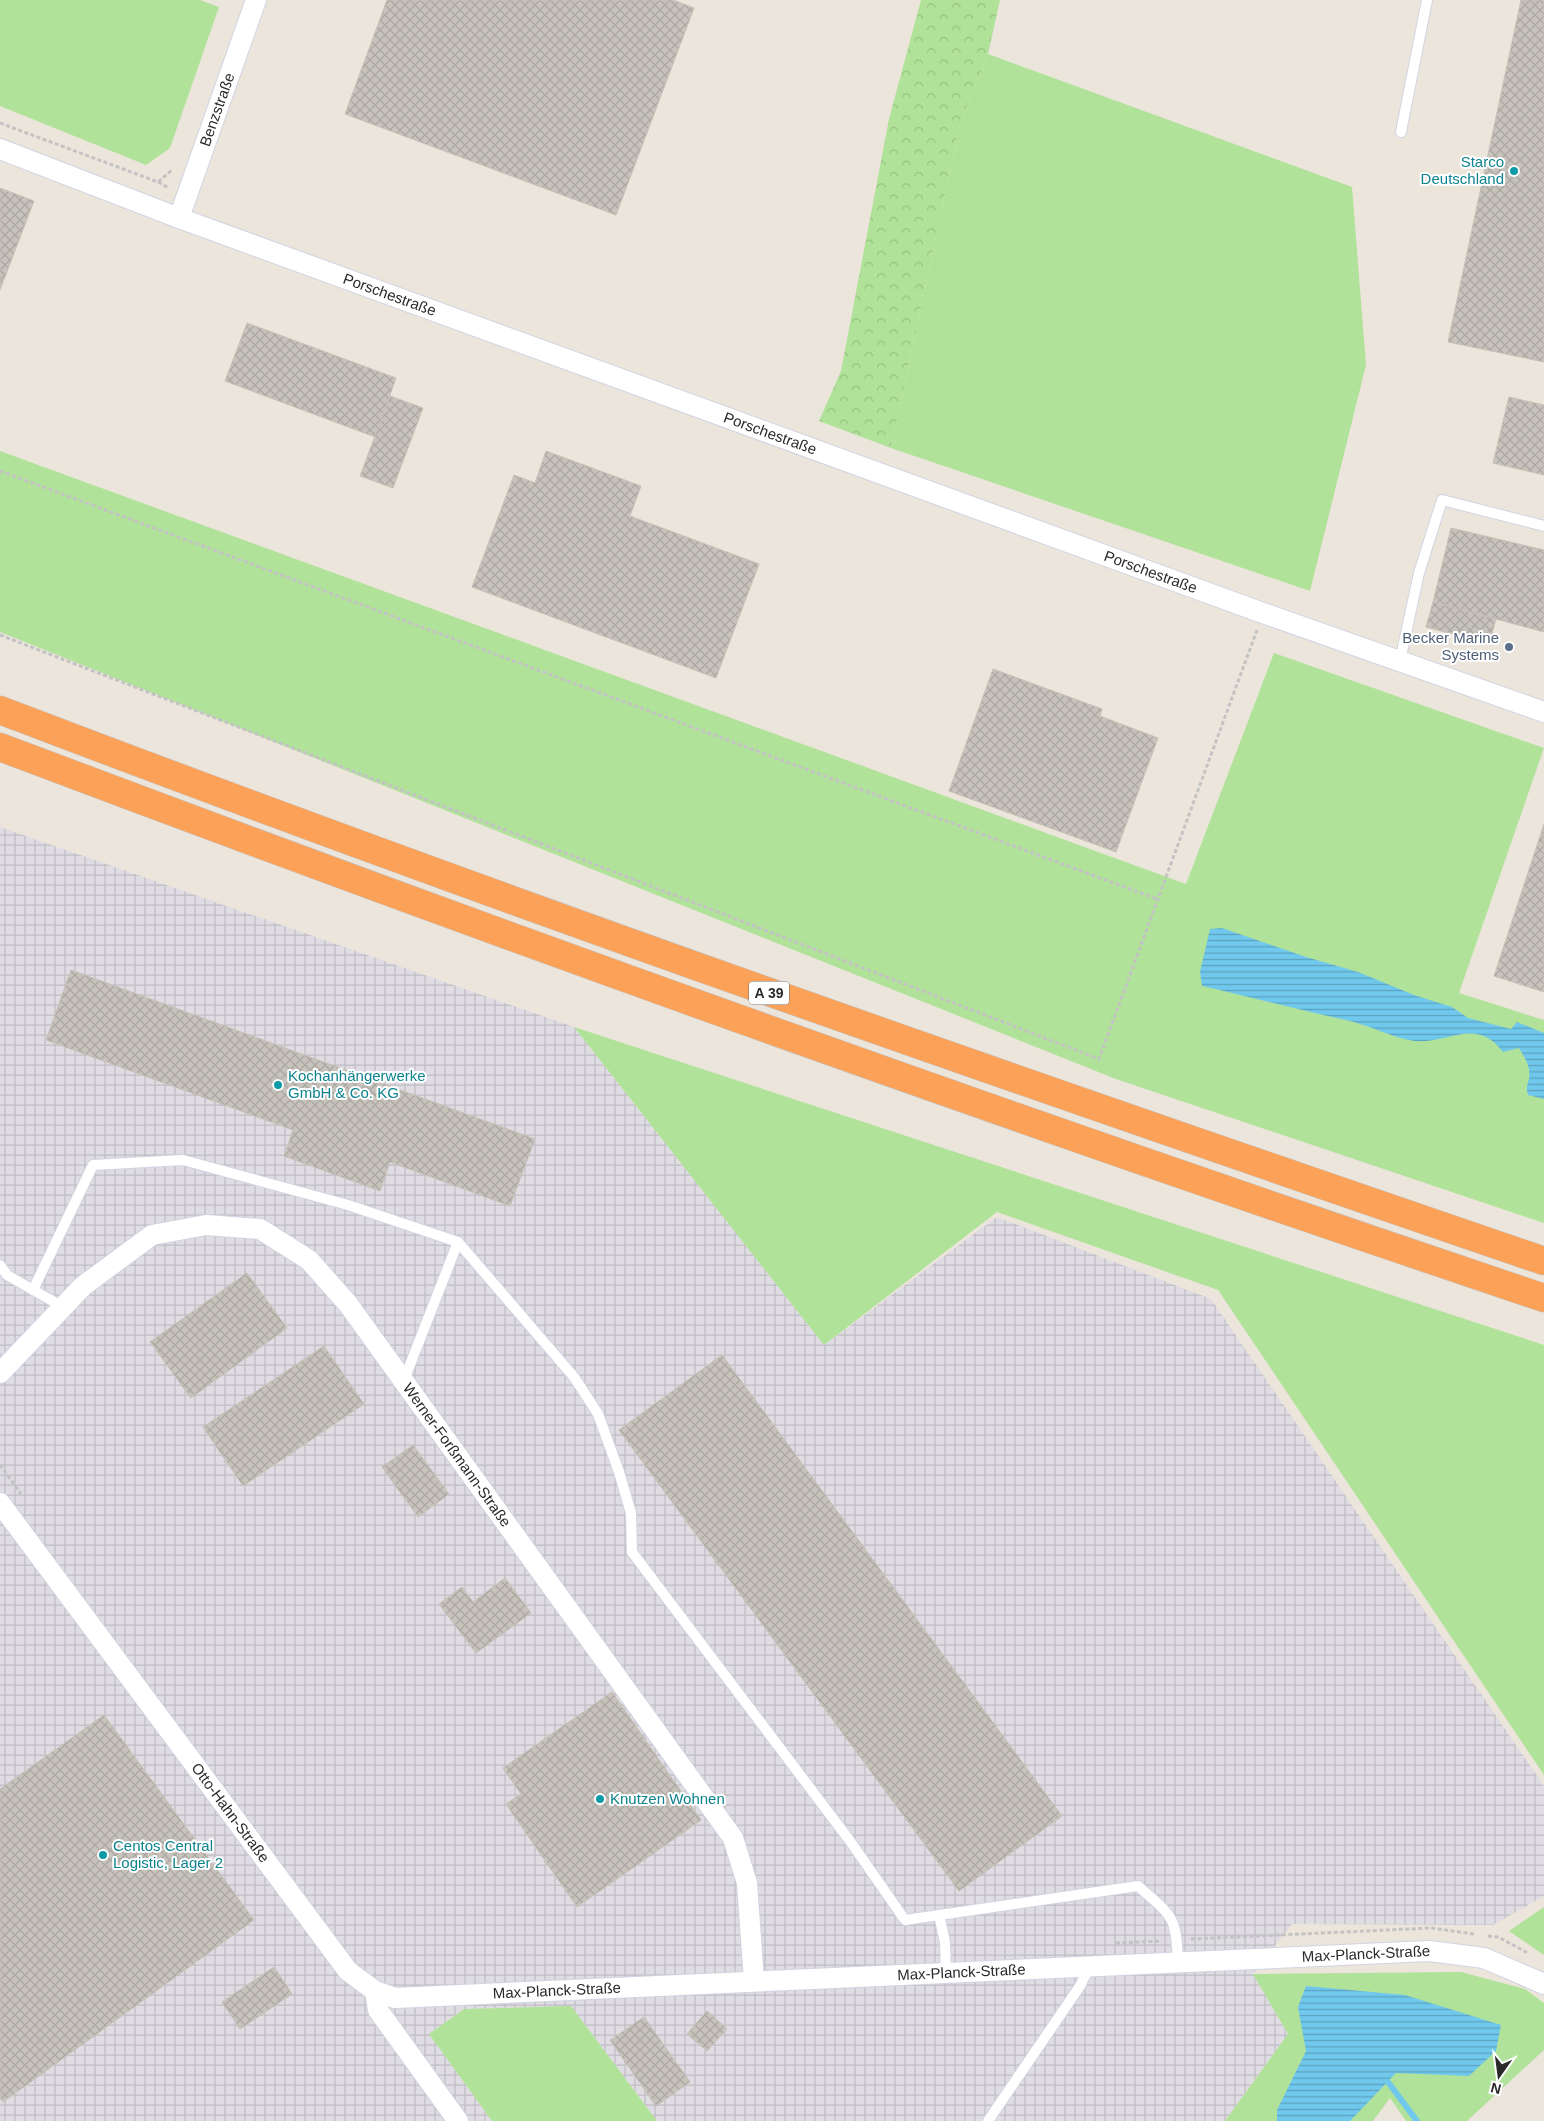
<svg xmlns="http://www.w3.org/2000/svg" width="1544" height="2121" viewBox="0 0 1544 2121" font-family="Arial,sans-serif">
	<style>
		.industrial { fill: url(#industrial-grid) }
		.grass { fill: #b0e299 }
		.forest { fill: url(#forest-crowns) }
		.water { fill: url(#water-rules) }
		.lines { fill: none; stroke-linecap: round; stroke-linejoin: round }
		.stream { stroke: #70c8ec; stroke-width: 6 }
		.building { fill: url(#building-cross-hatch); stroke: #c7c1b6 }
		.service-casing { stroke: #d1d4e2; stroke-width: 12 }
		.minor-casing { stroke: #d1d4e2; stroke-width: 22 }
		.motorway-casing { stroke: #c3c3c3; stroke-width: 29 }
		.path { stroke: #c3c3c3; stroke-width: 3; stroke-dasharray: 4 2.5; stroke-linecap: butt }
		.service { stroke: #fff; stroke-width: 10 }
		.minor { stroke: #fff; stroke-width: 20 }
		.motorway { stroke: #fba258; stroke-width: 28 }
		.culture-dot { fill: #0f9aa8; stroke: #fff; stroke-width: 2 }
		.service-dot { fill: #5c6f8a; stroke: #fff; stroke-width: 2 }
		.labels { text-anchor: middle; stroke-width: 4; stroke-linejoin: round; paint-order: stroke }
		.shield { fill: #fff; stroke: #6a6a6a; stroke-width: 1 }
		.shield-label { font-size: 14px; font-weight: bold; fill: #2a2a2a }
		.street-label { font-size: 15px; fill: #2a2a2a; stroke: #fff }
		.culture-label { font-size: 15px; fill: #0d838f; stroke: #fff; text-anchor: start }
		.service-label { font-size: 15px; fill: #4e5e75; stroke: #fff; text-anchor: end }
	</style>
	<defs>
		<pattern id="industrial-grid" width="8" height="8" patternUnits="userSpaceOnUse" patternTransform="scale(1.25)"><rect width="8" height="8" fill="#dfdce4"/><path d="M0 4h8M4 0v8" fill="none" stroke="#c0bdc4"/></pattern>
		<pattern id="forest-crowns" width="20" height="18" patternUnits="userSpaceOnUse" patternTransform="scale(1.25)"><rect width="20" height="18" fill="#b0e299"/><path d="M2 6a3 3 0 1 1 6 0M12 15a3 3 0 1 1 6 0" fill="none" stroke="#98c284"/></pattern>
		<pattern id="water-rules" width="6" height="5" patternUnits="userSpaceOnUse" patternTransform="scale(1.25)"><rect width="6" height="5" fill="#70c8ec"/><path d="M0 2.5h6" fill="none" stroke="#5ca3bf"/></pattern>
		<pattern id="building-cross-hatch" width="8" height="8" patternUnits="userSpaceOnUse" patternTransform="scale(1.25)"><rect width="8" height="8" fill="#c7c2bc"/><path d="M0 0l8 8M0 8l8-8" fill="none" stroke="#aba7a2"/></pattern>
	</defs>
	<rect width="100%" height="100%" fill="#ece5dc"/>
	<path class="industrial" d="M0,827L574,1027L824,1345L997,1217L1211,1299L1544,1786V1896L1493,1925L1292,1924L1253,1974L1288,2034L1225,2121H657L571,2006L464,2009L429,2034L492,2121H0Z"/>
	<g class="grass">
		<path d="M0,0H200L219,7L170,148L146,165L0,106Z"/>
		<path d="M988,54L1352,187L1366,365L1310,591L891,448L960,124Z"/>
		<path d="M0,451L1186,884L1274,653L1544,748L1459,993L1544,1020V1223L1116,1079L0,632Z"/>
		<path d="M574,1027L1544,1345V1775L1218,1290L997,1212L824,1345Z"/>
		<path d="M1544,1907V1955L1509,1931Z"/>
		<path d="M1461,1972L1525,1989L1544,2003V2050L1467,2121H1406L1390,2098L1373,2121H1225L1288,2034L1253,1974Z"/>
		<path d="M571,2006L657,2121H492L429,2034L464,2009Z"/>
	</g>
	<path class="forest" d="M921,0H1000L988,54L960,124L891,448L819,421L841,371L889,119Z"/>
	<g class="water">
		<path d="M1222,928L1306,957L1358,972L1414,995L1452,1007L1468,1018L1511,1029L1517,1022L1544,1033V1099L1528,1095C1526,1089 1527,1085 1529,1079C1531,1067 1525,1058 1519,1048L1503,1052C1476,1016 1449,1044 1415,1041C1392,1038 1369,1025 1346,1020C1298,1010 1251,997 1202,986L1200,972L1210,929Z"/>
		<path d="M1306,1986L1405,1995L1501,2025L1496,2051L1469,2076L1396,2073L1350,2121H1277V2110L1306,2051L1298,2007Z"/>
	</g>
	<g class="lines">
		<path class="stream" d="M1388,2082L1417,2121"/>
	</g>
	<g class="building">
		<path d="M387,0H673L694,8L616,215L345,114Z"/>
		<path d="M1521,0H1544V362L1448,342Z"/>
		<path d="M0,188L34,201L0,290Z"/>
		<path d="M247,323L396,378L375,437L225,381Z"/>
		<path d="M390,396L423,408L393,488L360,476Z"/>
		<path d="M1509,397L1544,405V475L1493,463Z"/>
		<path d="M546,451L641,486L630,516L759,564L716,678L472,587L514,475L535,483Z"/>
		<path d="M1451,528L1544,550V632L1433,602Z"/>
		<path d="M1433,602L1496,619L1489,644L1426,627Z"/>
		<path d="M993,669L1102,709L1100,716L1158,738L1116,852L949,791Z"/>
		<path d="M1544,824V992L1494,976Z"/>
		<path d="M71,970L535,1139L510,1206L390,1162L380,1191L284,1156L293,1130L46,1040Z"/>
		<path d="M247,1273L287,1328L191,1398L150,1342Z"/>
		<path d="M324,1346L364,1404L243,1486L203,1427Z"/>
		<path d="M722,1355L1062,1816L959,1891L619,1430Z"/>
		<path d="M413,1445L449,1494L418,1517L382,1467Z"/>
		<path d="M505,1578L531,1613L476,1653L439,1604L462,1587L473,1602Z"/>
		<path d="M612,1692L701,1820L577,1907L506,1804L521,1794L503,1768Z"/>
		<path d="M104,1715L254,1920L3,2102L0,2098V1789Z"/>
		<path d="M274,1967L292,1994L240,2029L222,2002Z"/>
		<path d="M707,2011L727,2029L707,2051L687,2034Z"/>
		<path d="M644,2017L690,2082L656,2106L610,2040Z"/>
	</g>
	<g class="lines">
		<g class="service-casing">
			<g id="service">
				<path d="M1401,132L1427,0"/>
				<path d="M1400,661L1419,573L1442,500L1544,526"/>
				<path d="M458,1242L574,1377L598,1414L619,1472L631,1513L632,1552L850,1841L905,1920L1138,1886C1173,1917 1176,1915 1178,1962"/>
				<path d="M0,1265L7,1275L63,1307"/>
				<path d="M33,1290L93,1165L183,1160L348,1205L458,1242L404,1380"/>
				<path d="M939,1915L945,1942L946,1972"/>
				<path d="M988,2121L1080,1986L1090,1966"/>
			</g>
		</g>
		<g class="minor-casing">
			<g id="minor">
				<path id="s1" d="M0,149L179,218L1263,613L1544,712"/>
				<path id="s2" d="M179,218L256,0"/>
				<path id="s3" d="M0,1373L83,1286L152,1235L206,1225L260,1229L309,1260L348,1304L733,1838L747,1883L754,1981"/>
				<path id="s4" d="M0,1503L348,1971L375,1991L395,1998L1429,1951L1484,1958L1544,1984"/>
				<path d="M375,1991L378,2010L458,2121"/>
			</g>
		</g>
		<g class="motorway-casing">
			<g id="motorway">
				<path d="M0,710C511,905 1027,1084 1544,1261"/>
				<path d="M0,747C511,940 1026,1124 1544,1298"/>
			</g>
		</g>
		<g class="path">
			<path d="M0,123L158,182L173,169"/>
			<path d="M158,182L169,188"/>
			<path d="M0,471L1157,899"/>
			<path d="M0,635L1099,1059L1257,630"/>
			<path d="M0,1465L21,1494"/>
			<path d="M1488,1936L1498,1937L1528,1953"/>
			<path d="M1191,1939L1431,1928L1474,1934"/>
			<path d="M1116,1943L1162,1941"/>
		</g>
		<use href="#service" class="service"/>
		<use href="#minor" class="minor"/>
		<use href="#motorway" class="motorway"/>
	</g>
	<g class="culture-dot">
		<circle cx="1514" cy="171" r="5"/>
		<circle cx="278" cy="1085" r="5"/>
		<circle cx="600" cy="1799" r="5"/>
		<circle cx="103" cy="1855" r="5"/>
	</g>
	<circle class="service-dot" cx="1509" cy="647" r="5"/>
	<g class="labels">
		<rect class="shield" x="749" y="981.5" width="40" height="23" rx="4"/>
		<g class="shield-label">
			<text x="769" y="998">A 39</text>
		</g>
		<g class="street-label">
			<text dy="5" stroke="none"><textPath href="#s2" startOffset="115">Benzstraße</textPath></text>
			<text dy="5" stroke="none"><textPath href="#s1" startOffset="416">Porschestraße</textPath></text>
			<text dy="5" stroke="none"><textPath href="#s1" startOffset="821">Porschestraße</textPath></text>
			<text dy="5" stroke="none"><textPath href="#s1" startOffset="1226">Porschestraße</textPath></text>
			<text dy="5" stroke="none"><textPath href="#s3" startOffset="618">Werner-Forßmann-Straße</textPath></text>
			<text dy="5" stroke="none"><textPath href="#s4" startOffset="386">Otto-Hahn-Straße</textPath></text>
			<text dy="5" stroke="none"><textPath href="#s4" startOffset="1610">Max-Planck-Straße</textPath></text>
			<text dy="5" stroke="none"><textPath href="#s4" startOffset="1205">Max-Planck-Straße</textPath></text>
			<text dy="5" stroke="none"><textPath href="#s4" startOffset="800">Max-Planck-Straße</textPath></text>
		</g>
		<g class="culture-label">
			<text x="1504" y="167" text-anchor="end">Starco<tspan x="1504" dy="17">Deutschland</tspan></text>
			<text x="288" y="1081">Kochanhängerwerke<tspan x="288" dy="17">GmbH &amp; Co. KG</tspan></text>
			<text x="610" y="1804">Knutzen Wohnen</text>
			<text x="113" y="1851">Centos Central<tspan x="113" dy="17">Logistic, Lager 2</tspan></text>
		</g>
		<g class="service-label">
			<text x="1499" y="643">Becker Marine<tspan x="1499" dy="17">Systems</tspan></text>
		</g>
	</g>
	<g transform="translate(1499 2076) rotate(194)" stroke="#ffffff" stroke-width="4" paint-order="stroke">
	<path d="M0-4L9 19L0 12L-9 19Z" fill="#2a2a2a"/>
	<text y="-8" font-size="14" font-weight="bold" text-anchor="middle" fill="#2a2a2a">N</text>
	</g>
</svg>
